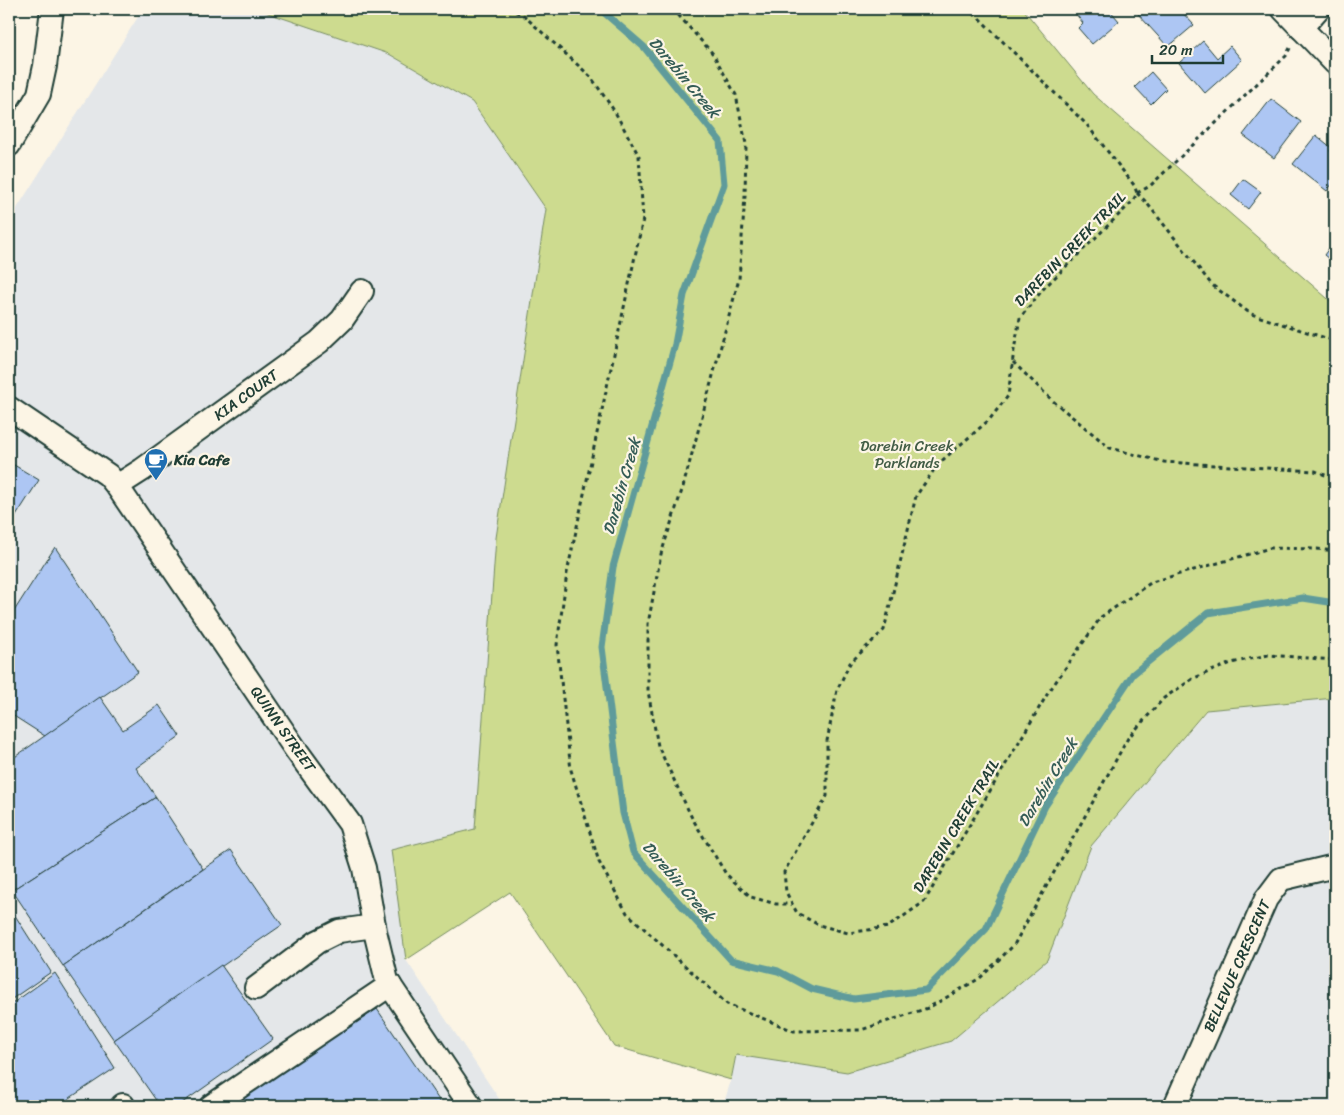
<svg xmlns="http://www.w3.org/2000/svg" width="1344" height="1115" viewBox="0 0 1344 1115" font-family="Sriracha,sans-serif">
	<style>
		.built { fill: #e4e7e9 }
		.green { fill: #cddb8f; stroke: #768c62 }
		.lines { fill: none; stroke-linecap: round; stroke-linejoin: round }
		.stream { stroke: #5e9b9b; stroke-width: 7 }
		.building { fill: #adc6f3; stroke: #1f3d34 }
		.minor-casing { stroke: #1f3d34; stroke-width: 26 }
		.path { stroke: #1f3d34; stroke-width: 3; stroke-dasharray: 4 4; stroke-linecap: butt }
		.minor { stroke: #fcf5e5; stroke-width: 22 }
		.labels { text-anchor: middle; stroke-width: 4.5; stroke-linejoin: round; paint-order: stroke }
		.street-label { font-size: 15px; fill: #1f3d34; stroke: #fcf5e5 }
		.park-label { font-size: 15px; fill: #425d46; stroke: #fcf5e5 }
		.poi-label { font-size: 15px; font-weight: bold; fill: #1f3d34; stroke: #fcf5e5; text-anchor: start }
		.water-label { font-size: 16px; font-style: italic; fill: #345c56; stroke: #fcf5e5 }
	</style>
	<rect width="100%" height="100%" fill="#fcf5e5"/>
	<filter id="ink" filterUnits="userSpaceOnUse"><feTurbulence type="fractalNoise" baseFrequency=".02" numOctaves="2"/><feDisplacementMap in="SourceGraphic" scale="10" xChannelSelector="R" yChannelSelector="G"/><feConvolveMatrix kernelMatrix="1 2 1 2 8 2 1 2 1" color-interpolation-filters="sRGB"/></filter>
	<g filter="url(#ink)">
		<g class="built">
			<path d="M143,9H256L389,54L472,102L546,209L496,538L475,830L391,850L406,960L504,1106H9V221Z"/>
			<path d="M1335,698V1106H723L731,1080L736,1055L847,1072L1047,960L1091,846L1207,710Z"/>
		</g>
		<path class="green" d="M256,9H1023L1093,94L1335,305V698L1206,710L1091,846L1047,960L951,1041L847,1072L736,1055L731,1080L614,1046L510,892L406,960L391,850L475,829L496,538L546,209L472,102L389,54Z"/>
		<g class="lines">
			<path class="stream" d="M600,9L644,47L720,141L724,184L684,295L675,344L613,567L602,647L623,813L633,852L731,960L778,971L812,989L854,999L926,990L986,929L1045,806L1133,674L1208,613L1303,598L1335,603"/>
		</g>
		<g class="building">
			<path d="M1081,9H1095L1097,12L1101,9H1109L1119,21L1092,44L1078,28L1083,23L1075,13Z"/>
			<path d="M1144,9H1179L1194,25L1168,47L1138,14Z"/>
			<path d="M1203,41L1217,58L1230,46L1242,60L1205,93L1179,63Z"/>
			<path d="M1151,72L1166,89L1151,104L1135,87Z"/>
			<path d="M1271,99L1301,122L1274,158L1243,135Z"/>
			<path d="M1316,135L1332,148L1330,151L1335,155V180L1327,191L1293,164Z"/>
			<path d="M1243,179L1261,192L1248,209L1231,195Z"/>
			<path d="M1335,240V264L1324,255Z"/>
			<path d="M9,462L39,480L9,527Z"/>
			<path d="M55,547L138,672L45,736L9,713V619Z"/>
			<path d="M9,585L14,588L9,596Z"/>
			<path d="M100,697L123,730L159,705L180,736L136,768L156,797L12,890L9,885V761Z"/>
			<path d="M156,797L203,869L63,966L12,890Z"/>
			<path d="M231,850L282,925L114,1040L63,966Z"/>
			<path d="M9,906L51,972L9,1001Z"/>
			<path d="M221,965L273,1039L178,1106H160L114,1040Z"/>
			<path d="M55,973L115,1068L58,1106H9V1006Z"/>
			<path d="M377,1009L443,1106H231L291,1065Z"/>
		</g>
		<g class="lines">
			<g class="minor-casing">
				<g id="minor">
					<path d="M1283,9L1335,63"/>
					<path d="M1301,28L1318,9"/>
					<path d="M9,145L39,94L45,66L52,9"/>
					<path d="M9,408L108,475L117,486L296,750L350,824L364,868L375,931L387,981L471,1106"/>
					<path d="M117,486L142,470L319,342L342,320L362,291"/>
					<path d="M256,988L317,942L339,931L374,926"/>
					<path d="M122,1106L123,1105"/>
					<path d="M211,1106L390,985"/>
					<path d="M1175,1106L1266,899L1281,879L1335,866"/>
				</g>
			</g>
			<g class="path">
				<path d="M508,9L522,14L591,77L615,112L639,156L643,219L567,573L557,645L571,770L599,862L627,913L727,1004L794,1031L861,1030L928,1008L980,978L1014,945L1128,738L1164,698L1194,678L1231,663L1268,655L1335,660"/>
				<path d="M673,9L713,54L736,95L746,144L745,196L739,279L683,487L661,554L648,624V691L658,746L692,818L726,874L751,897L776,904H792"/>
				<path d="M966,9L979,18L1087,125L1134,185L1137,193L1133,201L1044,288L1020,318L1014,350L1008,396L989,420L938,464L916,496L884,630L850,663L837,690L827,741V796L784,872L786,892L797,913L819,925L848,933L888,927L924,902L1048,693L1101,617L1152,582L1270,548L1317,549L1335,551"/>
				<path d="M1137,193L1146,202L1212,285L1251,314L1335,341"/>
				<path d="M1137,193L1150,186L1286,56L1290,48"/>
				<path d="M1013,362L1053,401L1110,448L1164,462L1315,471L1335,479"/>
			</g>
			<use href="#minor" class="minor"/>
		</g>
	</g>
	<defs>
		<g id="cafe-pin" transform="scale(1.25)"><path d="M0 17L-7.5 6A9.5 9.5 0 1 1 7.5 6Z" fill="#1f6fb2" stroke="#fcf5e5"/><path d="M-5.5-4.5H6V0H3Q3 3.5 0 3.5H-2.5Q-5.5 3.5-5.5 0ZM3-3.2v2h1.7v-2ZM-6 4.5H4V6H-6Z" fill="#fff"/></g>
	</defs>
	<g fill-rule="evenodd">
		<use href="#cafe-pin" x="156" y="460"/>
	</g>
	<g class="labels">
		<g class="street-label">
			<text transform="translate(1070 249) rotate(-46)" y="5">DAREBIN CREEK TRAIL</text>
			<text transform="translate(246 395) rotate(-36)" y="5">KIA COURT</text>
			<text transform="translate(283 729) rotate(55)" y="5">QUINN STREET</text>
			<text transform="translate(956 826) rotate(-59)" y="5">DAREBIN CREEK TRAIL</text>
			<text transform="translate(1237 966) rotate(-66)" y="5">BELLEVUE CRESCENT</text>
		</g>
		<g class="park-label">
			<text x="907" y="451">Darebin Creek<tspan x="907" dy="17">Parklands</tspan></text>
		</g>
		<g class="poi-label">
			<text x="174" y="465">Kia Cafe</text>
		</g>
		<g class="water-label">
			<text transform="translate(685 77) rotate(50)" y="6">Darebin Creek</text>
			<text transform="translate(621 486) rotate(-74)" y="6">Darebin Creek</text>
			<text transform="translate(1047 782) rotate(-59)" y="6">Darebin Creek</text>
			<text transform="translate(679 881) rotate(49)" y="6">Darebin Creek</text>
		</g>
	</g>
	<rect width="1344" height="1115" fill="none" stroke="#fcf5e5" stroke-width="30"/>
	<rect x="15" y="15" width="1314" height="1085" fill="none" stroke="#1f3d34" stroke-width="2" filter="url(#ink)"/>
	<path d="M1152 55v8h71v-8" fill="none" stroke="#1f3d34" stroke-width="2.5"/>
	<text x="1159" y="55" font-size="15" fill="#1f3d34" stroke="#fcf5e5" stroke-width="4" paint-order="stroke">20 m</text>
</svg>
